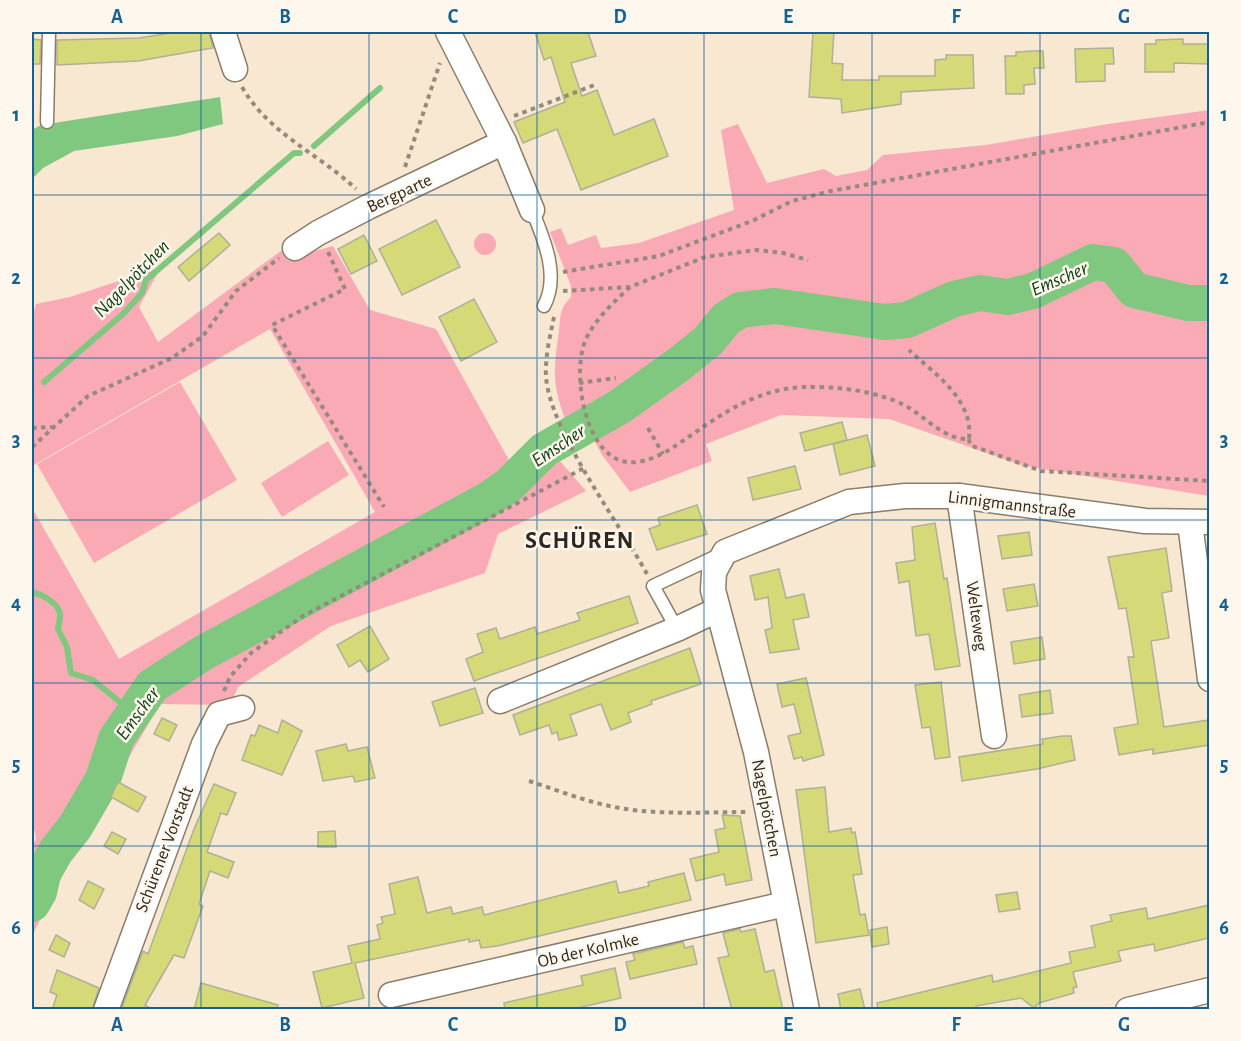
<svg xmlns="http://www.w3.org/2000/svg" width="1241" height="1041" viewBox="0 0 1241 1041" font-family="'Alegreya Sans',sans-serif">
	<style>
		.green { fill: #faaab5 }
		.water { fill: #80c780 }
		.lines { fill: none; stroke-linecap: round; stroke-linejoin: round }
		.stream { stroke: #80c780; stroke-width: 6 }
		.river { stroke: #80c780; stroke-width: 36 }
		.building { fill: #d5d977; stroke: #aeb097; stroke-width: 1.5 }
		.service-casing { stroke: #8b7d69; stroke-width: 15 }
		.minor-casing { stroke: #8b7d69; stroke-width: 27 }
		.path { stroke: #968b7b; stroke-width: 4; stroke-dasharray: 4.5 4.5; stroke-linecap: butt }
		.service { stroke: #fff; stroke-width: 12 }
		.minor { stroke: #fff; stroke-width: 24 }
		.grid { fill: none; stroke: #156093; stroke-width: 1.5; stroke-opacity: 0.55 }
		.labels { text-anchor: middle; stroke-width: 5; stroke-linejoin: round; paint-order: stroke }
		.street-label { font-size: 18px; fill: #2e281f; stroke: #fdf7ee }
		.water-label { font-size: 20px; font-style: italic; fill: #114315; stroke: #fdf7ee }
		.district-label { font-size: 24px; font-weight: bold; letter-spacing: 1.5px; fill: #2e281f; stroke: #fdf7ee }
		.neatline { fill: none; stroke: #156093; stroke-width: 2 }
		.grid-label { font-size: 20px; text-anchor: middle; font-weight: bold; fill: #156093 }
	</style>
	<rect width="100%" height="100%" fill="#f8e8d2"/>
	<g class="green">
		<path d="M1209,110V496L1024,466L889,419L781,415L706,444L712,461L630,492L602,455L583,419L568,427C552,385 553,375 559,331C561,314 559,310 571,297V286L550,232L561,228L568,245L596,235L601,248L639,243L734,210L721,130L738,124L767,183L824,169L836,176L867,170L883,155L986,145L1108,124Z"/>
		<circle cx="485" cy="244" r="11"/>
		<path d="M297,239L315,251L333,246L370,310L436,329L515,471L545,444L586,491L498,534L485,573L331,626L238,687L230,705L160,704L72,855L32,936V846L36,839L32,817V508L119,659L375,512L270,329L32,466V319L36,304L70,297L161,267L139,307L158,342Z"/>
		<path d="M180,382L237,480L94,563L37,464Z"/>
		<path d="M328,441L349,475L282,517L261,483Z"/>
	</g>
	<path class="water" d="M220,97L223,124L177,136L74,151L43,168L32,179V130L41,125Z"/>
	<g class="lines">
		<g class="stream">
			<path d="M314,146L380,88"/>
			<path d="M44,382L123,314L142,293L146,280L294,153H300"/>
			<path d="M32,592C41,594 59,603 60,614C61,618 58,625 58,629L67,647L71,673L93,680L132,712"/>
		</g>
		<path class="river" d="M32,904L39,892L43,874L56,851L75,827L103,779L116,739L152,686L203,653L489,499L509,485L544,450L619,407L678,365L708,341L726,319L740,310L775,306L885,322L907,320L954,299L980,293L1008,297L1033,291L1093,262L1114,265L1134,290L1188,303H1210"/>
	</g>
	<g class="building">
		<path d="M176,32H209L213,48L138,61L57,65V40L139,38Z"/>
		<path d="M535,32H588L596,56L571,63L582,96L597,90L614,135L654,119L668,156L581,190L557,129L523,143L514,122L565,102L551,57L544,60Z"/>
		<path d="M813,32H834L832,63L843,64L842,80H879V76H935V60L946,59V55H973L974,88L901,92V104L842,113L841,99L809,97Z"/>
		<path d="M32,39L41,40L40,64H32Z"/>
		<path d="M1183,39V44H1209V64L1174,63V72H1145V44H1156V40Z"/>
		<path d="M1113,48L1114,64H1105V81L1076,82L1075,49Z"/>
		<path d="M1034,51H1043L1044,68H1034L1035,84L1024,85V94H1006L1005,56H1016V52Z"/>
		<path d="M436,220L460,267L402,295L379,249Z"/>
		<path d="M219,233L230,245L189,281L178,267Z"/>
		<path d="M364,235L377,261L351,274L338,249Z"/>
		<path d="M474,299L497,342L461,361L439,317Z"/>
		<path d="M842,422L847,440L805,451L800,433Z"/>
		<path d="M867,435L875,466L840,475L833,444Z"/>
		<path d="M795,466L801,489L753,500L748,478Z"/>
		<path d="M697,505L707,534L657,550L649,529L660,525L658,518Z"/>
		<path d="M935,523L944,579L947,578L960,666L935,670L929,634L916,636L909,581L899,583L896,563L915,560L912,527Z"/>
		<path d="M1029,532L1032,555L1002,559L998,536Z"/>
		<path d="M1166,548L1172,591L1162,593L1169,638L1151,641L1164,727L1209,720V745L1153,754V749L1119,755L1114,728L1138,724L1128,657H1134L1126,608L1119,609L1108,557Z"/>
		<path d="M779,569L786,598L804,594L809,617L793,620L799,649L770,653L765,630L772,628L768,597L755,600L750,576Z"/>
		<path d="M1034,584L1038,606L1007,611L1003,589Z"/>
		<path d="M629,596L638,623L474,681L466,659L483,652L477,634L496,628L500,639L535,627L537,634L580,620L577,613Z"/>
		<path d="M370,626L389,659L368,672L360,660L349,667L337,645Z"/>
		<path d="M1042,637L1045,659L1014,664L1011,642Z"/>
		<path d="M690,648L701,684L651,701L652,704L628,713L631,722L611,730L601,704L570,715L577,735L559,740L557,732L552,734L549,725L520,735L513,715Z"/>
		<path d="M806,678L824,755L803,761L802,757L794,759L788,736L801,733L794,704L782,707L777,684Z"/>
		<path d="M941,682L950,757L935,759L930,727L922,728L915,685Z"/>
		<path d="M475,688L483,713L440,726L432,702Z"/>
		<path d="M1050,690L1053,713L1022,717L1019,695Z"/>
		<path d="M162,718L177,725L169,741L154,734Z"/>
		<path d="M282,720L302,731L282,775L242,760L251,735L255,736L259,725L278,733Z"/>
		<path d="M1062,736H1071L1075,760L1037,769L962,781L959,757L1043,744L1042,739Z"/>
		<path d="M346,744L348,751L367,747L375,778L355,782L353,776L323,781L316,751Z"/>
		<path d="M118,782L146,797L138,812L111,797Z"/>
		<path d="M214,784L236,793L227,815L221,813L207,852L234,862L228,878L210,871L199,904L203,906L184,958L174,955L145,1005L153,1010H121L143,951L148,954L194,829Z"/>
		<path d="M825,787L829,832L851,828L852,833L855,832L862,874L853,875L860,915L865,914L869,935L816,943L796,790Z"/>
		<path d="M722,815L740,816L752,880L726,885L724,874L696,881L690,859L719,852L715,830L725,828Z"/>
		<path d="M335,831L336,847H318V832Z"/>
		<path d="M112,832L126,839L118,854L104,846Z"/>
		<path d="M684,873L691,900L497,946L481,948L479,940L469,942V939L355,963L364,998L322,1008L313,972L352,963L348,946L380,939L377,925L383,923L381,917L395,914L389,884L418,877L427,913L451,907L453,914L482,907L484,915L616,881L619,893L649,886L648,882Z"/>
		<path d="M88,881L104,889L94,909L79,900Z"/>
		<path d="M1017,892L1020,909L999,912L996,895Z"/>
		<path d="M1209,905V938L1155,951L1154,944L1118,951L1121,961L1073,972L1077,987L1073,988L1074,993L1039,1003L1034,1008L1021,998L976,1006L977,1010H878L877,1003L992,975L993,982L1071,963L1069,952L1095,947L1091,926L1112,921L1110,915L1146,908L1148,919Z"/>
		<path d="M887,927L889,944L872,947L870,930Z"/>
		<path d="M740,929L741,932L755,929L765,972L774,970L783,1010H732L718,958L729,956L723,933Z"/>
		<path d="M56,935L70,943L64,957L49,950Z"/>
		<path d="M683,942L685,948L693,946L697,964L630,979L626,962L635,960L633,954Z"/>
		<path d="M615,968L621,998L569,1010H505L504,1003L583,985L581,976Z"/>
		<path d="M57,970L99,988L92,1010H52L57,995L50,992Z"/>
		<path d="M201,983L278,1005L277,1010H194Z"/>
		<path d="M860,989L865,1010H841L838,994Z"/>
	</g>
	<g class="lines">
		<g class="service-casing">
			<g id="service">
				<path d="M47,122L49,32"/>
				<path d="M532,210C544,239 560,276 544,306"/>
				<path d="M677,629L653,586L719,555"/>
			</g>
		</g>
		<g class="minor-casing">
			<g id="minor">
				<path d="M223,32L235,69"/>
				<path d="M448,32L504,142L532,210"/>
				<path d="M295,248L318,233L368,207L504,142"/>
				<path d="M959,496L994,736"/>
				<path d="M1190,523L1210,679"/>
				<path d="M500,701L677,629L717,610"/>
				<path d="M391,995L785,904"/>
				<path d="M106,1010L204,744L219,714L242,708"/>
				<path d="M807,1010L756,752L713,590L714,572L725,552L849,502L905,496H959L1145,521L1210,522"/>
				<path d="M1128,1010L1210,990"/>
			</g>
		</g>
		<g class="path">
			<path d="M242,87C269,134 318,153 356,189"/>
			<path d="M514,116L597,84"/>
			<path d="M405,167L440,63"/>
			<path d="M328,252L345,289L272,325L384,507"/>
			<path d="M563,272L659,256L752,221L792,201L831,191L1210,122"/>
			<path d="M630,287C614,302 596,318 586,339C570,374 586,469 637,462C659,459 675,446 693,434C727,410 760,389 804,387C836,386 878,391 906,406C926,417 944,440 969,439C974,400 935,374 909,350"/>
			<path d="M563,291L630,287L705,257L756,250L783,253L808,260"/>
			<path d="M554,317C550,336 545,357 546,376C549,430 620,524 647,574"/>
			<path d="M579,383L616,378"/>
			<path d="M32,428L52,427"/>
			<path d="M648,428L663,454"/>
			<path d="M969,439L970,445L1041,471L1210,481"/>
			<path d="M32,447L88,396L172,358L203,336L236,291L279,258"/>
			<path d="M224,691L230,677L251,653L303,616L584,468"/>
			<path d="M529,781C554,789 579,799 605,805C651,816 701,812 749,812"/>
		</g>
		<use href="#service" class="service"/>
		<use href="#minor" class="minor"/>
	</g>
	<path class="grid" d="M201,32V1010M369,32V1010M537,32V1010M704,32V1010M872,32V1010M1040,32V1010M32,195H1210M32,358H1210M32,520H1210M32,683H1210M32,846H1210"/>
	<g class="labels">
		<g class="street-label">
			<text transform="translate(399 193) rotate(-25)" y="6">Bergparte</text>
			<text transform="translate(1012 504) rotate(7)" y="6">Linnigmannstraße</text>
			<text transform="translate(977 616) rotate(82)" y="6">Welteweg</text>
			<text transform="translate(767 808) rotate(79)" y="6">Nagelpötchen</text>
			<text transform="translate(164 849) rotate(-69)" y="6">Schürener Vorstadt</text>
			<text transform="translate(588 950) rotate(-13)" y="6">Ob der Kolmke</text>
		</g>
		<g class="water-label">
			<text transform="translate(131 278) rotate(-46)" y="7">Nagelpötchen</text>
			<text transform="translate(1059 278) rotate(-23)" y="7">Emscher</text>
			<text transform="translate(558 445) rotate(-34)" y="7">Emscher</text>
			<text transform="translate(137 713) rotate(-54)" y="7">Emscher</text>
		</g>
		<g class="district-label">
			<text x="580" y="548">SCHÜREN</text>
		</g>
	</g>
	<rect width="1241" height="1041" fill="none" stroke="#fdf7ee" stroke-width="66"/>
	<rect x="33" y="33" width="1175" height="975" class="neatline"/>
	<g class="grid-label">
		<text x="117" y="23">A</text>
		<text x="285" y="23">B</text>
		<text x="453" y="23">C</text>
		<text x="620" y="23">D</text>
		<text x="788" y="23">E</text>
		<text x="956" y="23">F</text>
		<text x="1124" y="23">G</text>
		<text x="16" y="121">1</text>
		<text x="1224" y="121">1</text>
		<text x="16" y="284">2</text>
		<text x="1224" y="284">2</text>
		<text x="16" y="446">3</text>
		<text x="1224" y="446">3</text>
		<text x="16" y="609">4</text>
		<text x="1224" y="609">4</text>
		<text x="16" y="771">5</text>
		<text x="1224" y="771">5</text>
		<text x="16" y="934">6</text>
		<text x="1224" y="934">6</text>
		<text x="117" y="1031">A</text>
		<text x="285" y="1031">B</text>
		<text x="453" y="1031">C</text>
		<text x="620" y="1031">D</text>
		<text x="788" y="1031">E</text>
		<text x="956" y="1031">F</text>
		<text x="1124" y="1031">G</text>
	</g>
</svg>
